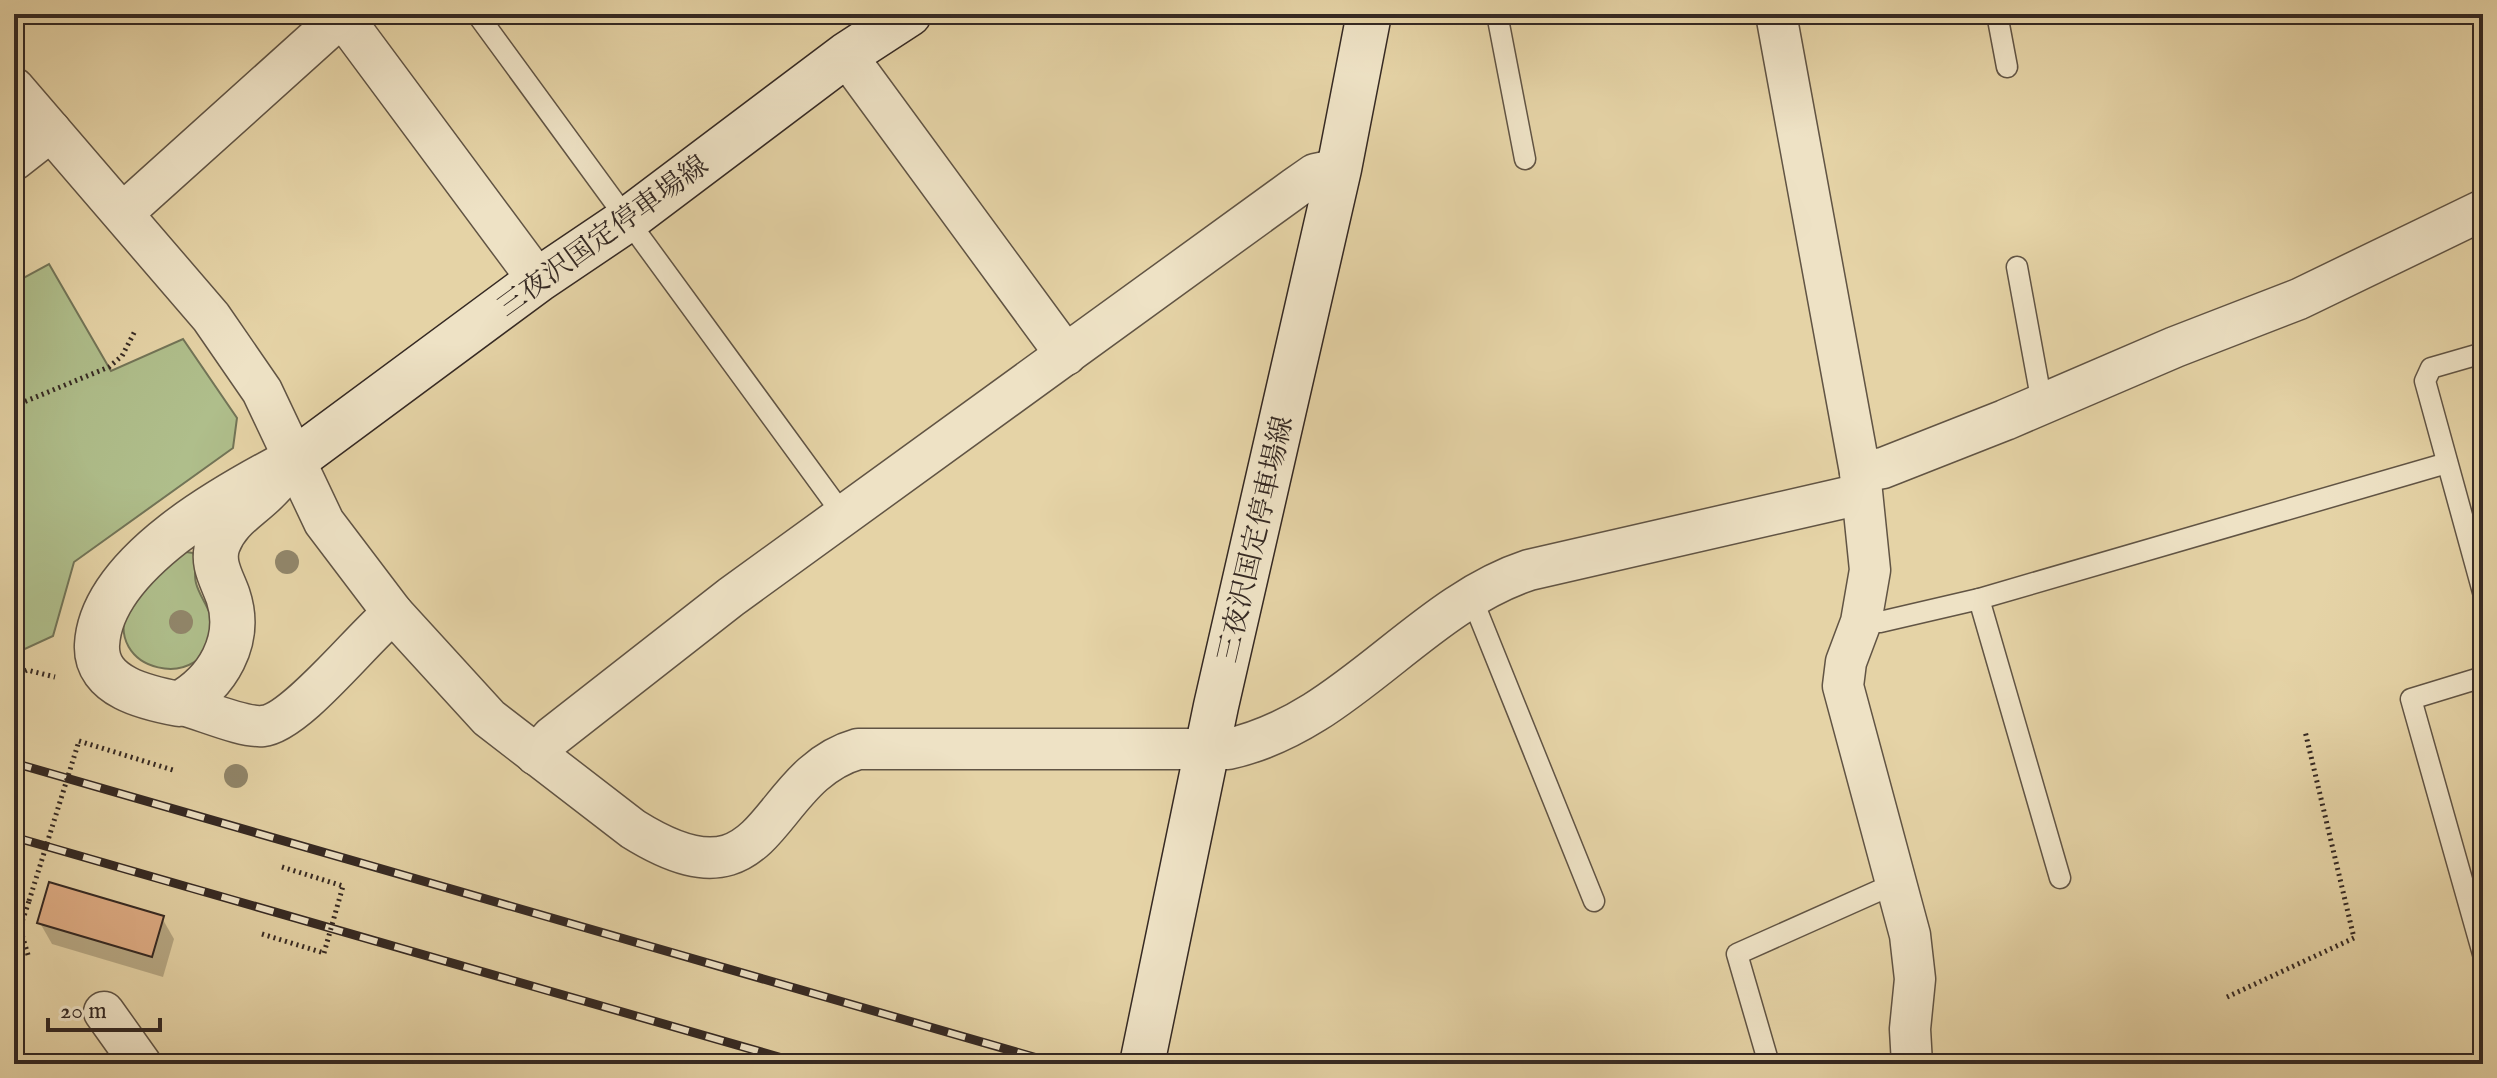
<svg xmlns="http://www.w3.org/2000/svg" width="2497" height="1078" viewBox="0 0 2497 1078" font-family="'IM FELL English','Noto Serif JP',serif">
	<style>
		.green { fill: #afbe8b; stroke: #727457; stroke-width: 2 }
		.shadow { fill: #0003 }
		.building { fill: #deac84; stroke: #352923; stroke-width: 2 }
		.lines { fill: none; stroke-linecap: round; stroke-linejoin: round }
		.service-casing { stroke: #615444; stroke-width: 23 }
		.minor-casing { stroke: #615444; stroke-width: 43 }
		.tertiary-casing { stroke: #615444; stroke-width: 47 }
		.secondary-casing { stroke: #352923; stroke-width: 47 }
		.path { stroke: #352923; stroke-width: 5; stroke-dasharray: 2 4; stroke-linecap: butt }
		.service { stroke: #eee2c5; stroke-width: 20 }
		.minor { stroke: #eee2c5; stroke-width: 40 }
		.tertiary { stroke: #eee2c5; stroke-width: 44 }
		.secondary { stroke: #eee2c5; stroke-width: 44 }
		.rail-casing { stroke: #352923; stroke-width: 9 }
		.rail { stroke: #eee2c5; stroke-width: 6; stroke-dasharray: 18; stroke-linecap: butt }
		.path-bridge { stroke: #352923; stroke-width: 5; stroke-dasharray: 2 4; stroke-linecap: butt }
		.tree { fill: #91866a }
		.labels { text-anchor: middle; stroke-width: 6; stroke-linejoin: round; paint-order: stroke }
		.street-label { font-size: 28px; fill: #352923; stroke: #eee2c5 }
	</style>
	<rect width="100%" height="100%" fill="#e5d3a6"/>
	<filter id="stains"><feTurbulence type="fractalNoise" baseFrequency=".0025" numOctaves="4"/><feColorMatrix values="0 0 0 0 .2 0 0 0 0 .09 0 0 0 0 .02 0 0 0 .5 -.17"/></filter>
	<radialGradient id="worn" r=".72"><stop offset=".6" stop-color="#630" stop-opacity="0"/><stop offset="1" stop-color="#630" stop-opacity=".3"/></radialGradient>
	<g class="green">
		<path d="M49,264L111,371L183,339L237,418L233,448L74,562L53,636L14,654V283Z"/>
		<path d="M179,551L193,553C198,562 193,572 196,583C200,599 213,610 212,628C210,695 98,674 129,604C137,585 164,566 179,551Z"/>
	</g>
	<path class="shadow" d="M162,918L174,939L163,977L52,944L40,923Z"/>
	<path class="building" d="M49,882L164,916L152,957L37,923Z"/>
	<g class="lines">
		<g class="service-casing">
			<g id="service">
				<path d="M477,14L844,516"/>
				<path d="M1497,14L1525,159"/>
				<path d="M1997,14L2007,67"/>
				<path d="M2017,267L2039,387L2047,402"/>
				<path d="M2483,353L2431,368L2425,381L2483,592"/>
				<path d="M1471,596L1594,901"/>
				<path d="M1979,599L2060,878"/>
				<path d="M1861,622H1880L1979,599L2447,463"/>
				<path d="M2483,677L2411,699L2483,954"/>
				<path d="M1769,1064L1737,954L1896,883"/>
			</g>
		</g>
		<g class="minor-casing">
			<g id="minor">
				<path d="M1776,14L1860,472L1870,570L1861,622L1846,662L1843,686L1910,935L1915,979L1910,1029L1912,1064"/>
				<path d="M342,16L538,280"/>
				<path d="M846,55L1066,355"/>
				<path d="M14,88L211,317L262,391L324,522L393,613L489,718L633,829C774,917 760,777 858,749H1228C1347,723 1417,607 1529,570L1861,494"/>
				<path d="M14,160L51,131"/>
				<path d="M123,213L344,14"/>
				<path d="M1860,472L1883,468L2005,420L2175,347L2299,299L2483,210"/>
				<path d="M179,704C201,709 242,728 263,726C296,723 363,637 393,613"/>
				<path d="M536,755L552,737L731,597L1295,188L1315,174L1339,169"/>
				<path d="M104,1012L141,1064"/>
			</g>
		</g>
		<g class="tertiary-casing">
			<path id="tertiary" d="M296,459C286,469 277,480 267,490C248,509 228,518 218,544C211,563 222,579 228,596C243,641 217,683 179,704C147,698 95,687 97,645C101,563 230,493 296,459Z"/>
		</g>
		<g class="secondary-casing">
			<g id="secondary">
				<path d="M296,459L538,280L627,220L846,55L909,14"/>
				<path d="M1142,1064L1216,706L1339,169L1369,14"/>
			</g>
		</g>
		<g class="path">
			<path d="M14,406L109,367L122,356L135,331"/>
			<path d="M14,676L27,670L55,677"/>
			<path d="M79,741L176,771"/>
			<path d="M282,867L343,886"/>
			<path d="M262,934L324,953"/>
			<path d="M28,955L20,928L29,901"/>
			<path d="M2227,997L2354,938L2305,731"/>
		</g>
		<use href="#service" class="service"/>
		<use href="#minor" class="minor"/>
		<use href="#tertiary" class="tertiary"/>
		<use href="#secondary" class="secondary"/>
		<g class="rail-casing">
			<g id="rail">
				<path d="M14,763L1058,1064"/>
				<path d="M14,837L803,1064"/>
			</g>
		</g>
		<use href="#rail" class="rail"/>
		<g class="path-bridge">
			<path d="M29,901L79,741"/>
			<path d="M324,953L343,886"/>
		</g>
	</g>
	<g class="tree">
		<circle cx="287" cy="562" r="12"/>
		<circle cx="181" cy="622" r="12"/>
		<circle cx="236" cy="776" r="12"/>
	</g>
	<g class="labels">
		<g class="street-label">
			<text transform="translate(602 235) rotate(-36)" y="10">三夜沢国定停車場線</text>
			<text transform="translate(1254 539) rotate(-77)" y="10">三夜沢国定停車場線</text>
		</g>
	</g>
	<rect width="2497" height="1078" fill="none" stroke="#e5d3a6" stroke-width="48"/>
	<rect x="16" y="16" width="2465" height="1046" fill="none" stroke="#352923" stroke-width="4"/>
	<rect x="24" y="24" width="2449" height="1030" fill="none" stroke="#352923" stroke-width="2"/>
	<path d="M48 1018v12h112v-12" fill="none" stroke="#352923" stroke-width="4"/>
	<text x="60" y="1018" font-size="24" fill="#352923" stroke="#eee2c5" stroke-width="6" paint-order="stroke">20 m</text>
	<rect width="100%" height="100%" filter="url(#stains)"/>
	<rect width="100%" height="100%" fill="url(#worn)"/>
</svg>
